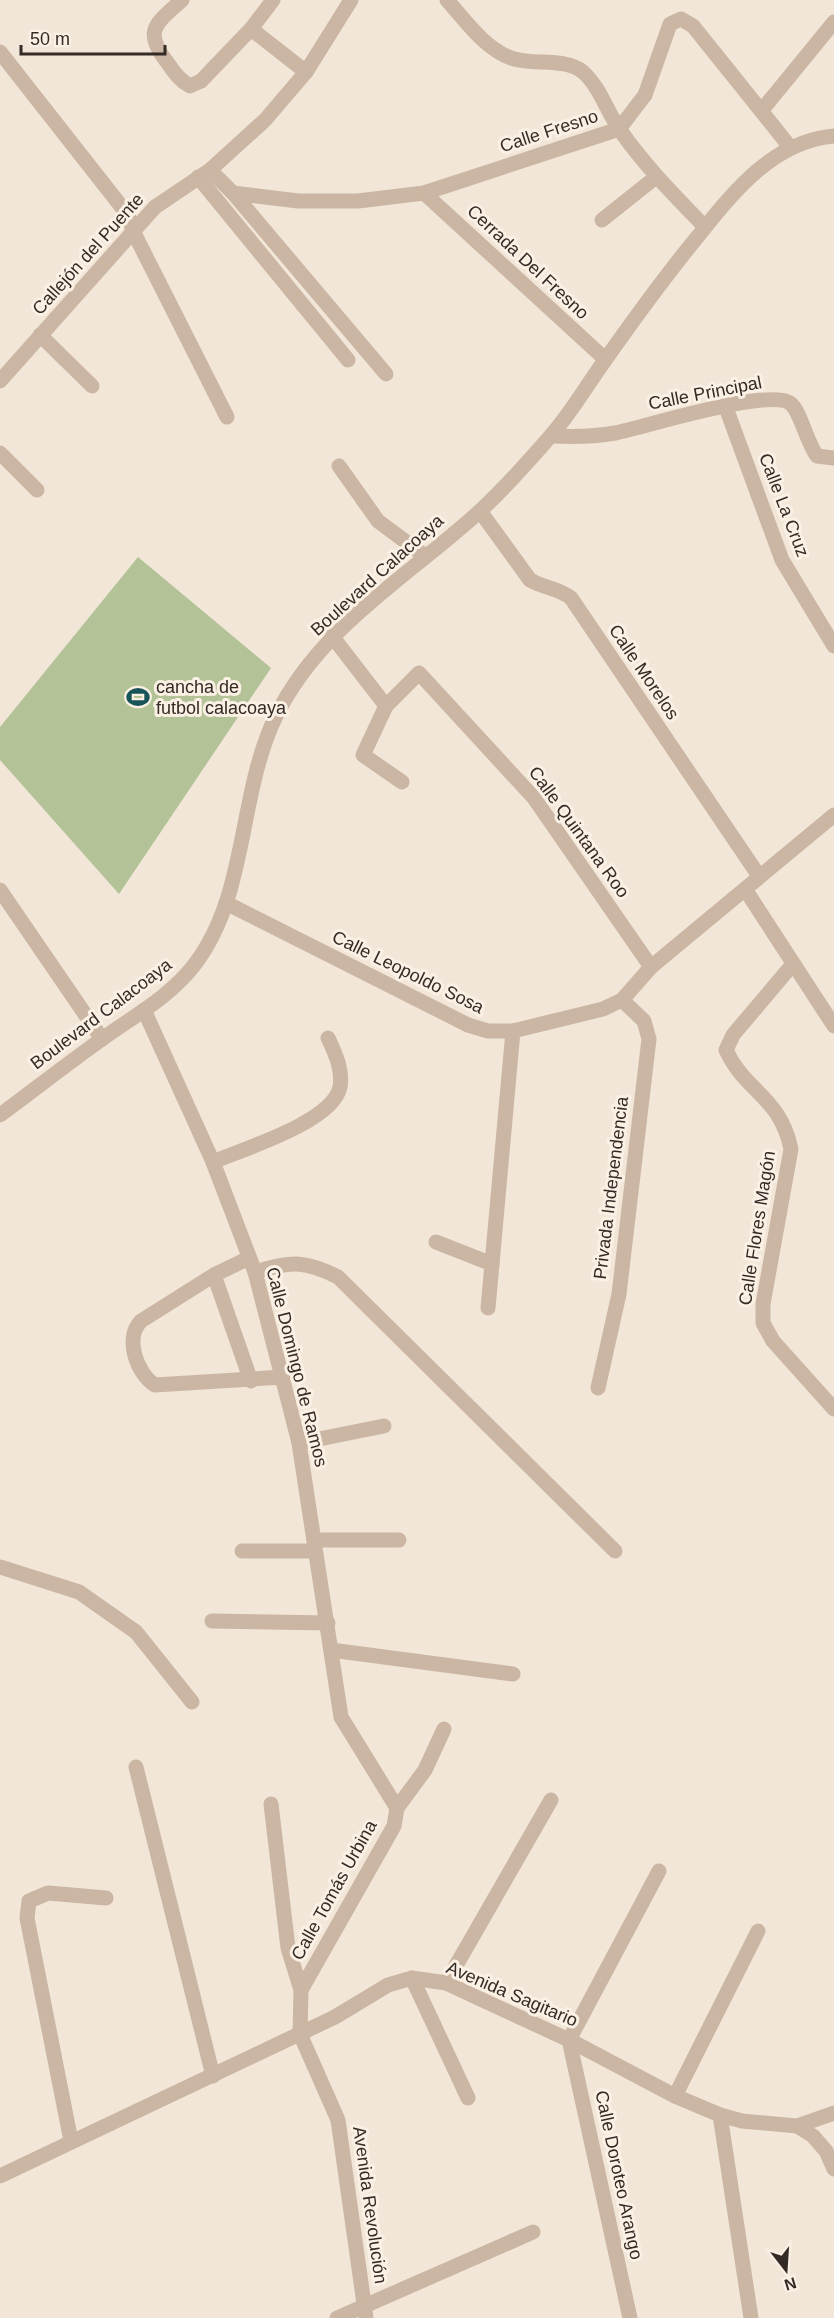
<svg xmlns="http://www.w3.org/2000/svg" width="834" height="2318" viewBox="0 0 834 2318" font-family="Arial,sans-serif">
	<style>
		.green { fill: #b3c297 }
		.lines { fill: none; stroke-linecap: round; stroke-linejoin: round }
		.minor { stroke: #cbb6a3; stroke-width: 15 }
		.labels { text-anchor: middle; stroke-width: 6; stroke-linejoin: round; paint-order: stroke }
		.street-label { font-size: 18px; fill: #352b26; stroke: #faf0e4 }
		.poi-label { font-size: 18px; fill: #352b26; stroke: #faf0e4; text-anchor: start }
	</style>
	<rect width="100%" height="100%" fill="#f2e6d8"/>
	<path class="green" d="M138,557L271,668L119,894L0,760V727Z"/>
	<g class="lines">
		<g class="minor">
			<path d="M182,0C157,23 142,30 167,62C174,72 179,80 190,86L201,81L251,29L273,0"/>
			<path d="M447,0C465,20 484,48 511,58C533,66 564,57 583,72C600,87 607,112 620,130C645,166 675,196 705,227"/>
			<path d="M251,29L306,72"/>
			<path d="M0,52L128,215L133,231L227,417"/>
			<path d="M762,110L834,22"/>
			<path d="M210,170L233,193L386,374"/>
			<path d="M198,177L348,360"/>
			<path d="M233,193L298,201H358L424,193L619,129L645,95L670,24L681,19L693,26L790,147"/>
			<path d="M424,193L605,359"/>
			<path d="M602,220L656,177"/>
			<path d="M40,335L92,386"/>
			<path d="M0,381L155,207L210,170L265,120L306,72L351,0"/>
			<path d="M725,405L782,560L834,646"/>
			<path d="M551,436C573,437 593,437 615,433C645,427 767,388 790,403C800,410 807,443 817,456L834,458"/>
			<path d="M0,453L37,490"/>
			<path d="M339,466L378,521L425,556"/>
			<path d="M480,511L530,580C544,588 558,588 571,598L759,876"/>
			<path d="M332,636L386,706"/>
			<path d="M402,782L363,755L386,706L419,673L534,798L651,967"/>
			<path d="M745,889L834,1026"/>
			<path d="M0,890L102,1039"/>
			<path d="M226,903L468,1025L488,1031H513L603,1009L622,1000L651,967L834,815"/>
			<path d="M793,964L733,1035L726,1050C745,1092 780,1096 791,1149L763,1304V1323L773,1341L834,1409"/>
			<path d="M144,1010L213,1162L255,1272L299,1443L341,1717L397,1808"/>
			<path d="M0,1115C34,1090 67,1064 102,1039C134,1016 171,996 195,964C248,894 238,796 275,718C319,627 408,577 480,511C504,489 527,463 548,439C569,416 585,388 603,363C634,319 665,276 699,235C734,190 775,141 834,136"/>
			<path d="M213,1162C243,1149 333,1122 340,1087C343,1069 335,1053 328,1038"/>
			<path d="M436,1242L492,1264"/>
			<path d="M249,1258L214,1275L141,1321C124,1338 137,1374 155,1385L283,1377"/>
			<path d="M255,1272C290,1261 304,1260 338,1277L615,1551"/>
			<path d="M214,1275L251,1381"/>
			<path d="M488,1308L513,1031"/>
			<path d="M598,1388L619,1294L649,1039L644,1021L622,1000"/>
			<path d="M299,1443L384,1426"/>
			<path d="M314,1540H399"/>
			<path d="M242,1551H315"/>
			<path d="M0,1567L79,1592L136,1632L192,1702"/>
			<path d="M212,1621L328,1623"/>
			<path d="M331,1650L513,1674"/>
			<path d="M136,1767L213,2076"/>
			<path d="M271,1804L288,1948L301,1990L300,2034L338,2120L366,2318"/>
			<path d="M412,1978L468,2098"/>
			<path d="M446,1983L551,1800"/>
			<path d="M301,1990L394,1826L397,1808L425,1770L444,1729"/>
			<path d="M675,2096L758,1931"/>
			<path d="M720,2115L751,2318"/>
			<path d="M797,2126L834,2113"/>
			<path d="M71,2141L27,1918L29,1901L48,1893L106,1898"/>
			<path d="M0,2176L335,2017L388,1985L412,1978L446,1983L569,2040L675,2096L720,2115L742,2121L797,2126L813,2136L826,2151L834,2169"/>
			<path d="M337,2318L533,2232"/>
			<path d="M630,2318L569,2040L659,1871"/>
		</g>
	</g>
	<defs>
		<g id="stadium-bare" transform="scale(1.8)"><path d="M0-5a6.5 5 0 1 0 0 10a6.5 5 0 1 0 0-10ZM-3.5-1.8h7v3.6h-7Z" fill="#195459" stroke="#faf0e4" stroke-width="2.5" paint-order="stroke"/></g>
	</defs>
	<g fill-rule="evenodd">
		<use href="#stadium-bare" x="138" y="697"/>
	</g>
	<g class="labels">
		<g class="street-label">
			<text transform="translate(549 131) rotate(-18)" y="6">Calle Fresno</text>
			<text transform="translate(88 254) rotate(-48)" y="6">Callejón del Puente</text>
			<text transform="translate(528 262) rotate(43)" y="6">Cerrada Del Fresno</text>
			<text transform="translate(705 393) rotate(-11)" y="6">Calle Principal</text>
			<text transform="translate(784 505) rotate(69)" y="6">Calle La Cruz</text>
			<text transform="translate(377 575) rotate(-42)" y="6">Boulevard Calacoaya</text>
			<text transform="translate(644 672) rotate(56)" y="6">Calle Morelos</text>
			<text transform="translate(579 832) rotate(54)" y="6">Calle Quintana Roo</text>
			<text transform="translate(408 972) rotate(26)" y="6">Calle Leopoldo Sosa</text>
			<text transform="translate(101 1014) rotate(-37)" y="6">Boulevard Calacoaya</text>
			<text transform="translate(611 1188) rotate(-83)" y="6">Privada Independencia</text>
			<text transform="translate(757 1228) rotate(-81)" y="6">Calle Flores Magón</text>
			<text transform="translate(297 1367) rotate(76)" y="6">Calle Domingo de Ramos</text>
			<text transform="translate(334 1890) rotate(-61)" y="6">Calle Tomás Urbina</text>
			<text transform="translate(512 1994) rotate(23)" y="6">Avenida Sagitario</text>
			<text transform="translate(619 2175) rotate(78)" y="6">Calle Doroteo Arango</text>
			<text transform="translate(370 2205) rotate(82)" y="6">Avenida Revolución</text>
		</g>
		<g class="poi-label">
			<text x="156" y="693">cancha de<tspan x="156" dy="21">futbol calacoaya</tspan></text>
		</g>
	</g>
	<g transform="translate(786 2270) rotate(163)" stroke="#faf0e4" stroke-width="4.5" paint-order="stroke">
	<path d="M0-4.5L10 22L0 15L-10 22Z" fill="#352b26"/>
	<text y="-9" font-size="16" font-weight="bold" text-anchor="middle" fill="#352b26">N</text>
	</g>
	<path d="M21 45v9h144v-9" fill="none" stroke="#352b26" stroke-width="3"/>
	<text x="30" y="45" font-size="18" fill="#352b26" stroke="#faf0e4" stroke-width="4.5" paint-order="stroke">50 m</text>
</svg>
